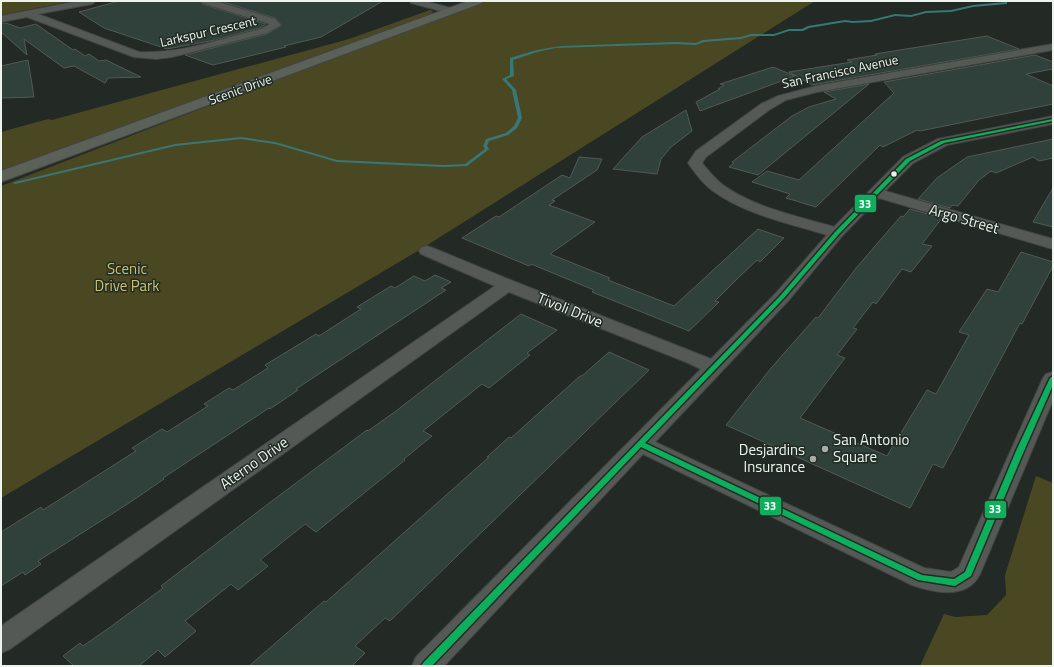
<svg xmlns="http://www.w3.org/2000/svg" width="1054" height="667" viewBox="0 0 1054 667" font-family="'Titillium Web',sans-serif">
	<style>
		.green { fill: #4a4823 }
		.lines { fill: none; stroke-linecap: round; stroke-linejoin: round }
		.stream { fill: #377877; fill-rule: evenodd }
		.building { fill: #30403a; stroke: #535956 }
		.street-casing { stroke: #424643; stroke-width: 2 }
		.secondary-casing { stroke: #424643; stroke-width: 2 }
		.street { fill: #555955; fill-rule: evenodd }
		.secondary { fill: #5b6059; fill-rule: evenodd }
		.bus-1-casing { stroke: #212b23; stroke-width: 3 }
		.bus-1 { fill: #0daf5c; fill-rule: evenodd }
		.bus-dot { fill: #edf4ee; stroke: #212b23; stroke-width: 1.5 }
		.poi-dot { fill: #a6ada7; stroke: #212b23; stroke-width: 1.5 }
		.labels { text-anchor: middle; stroke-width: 3; stroke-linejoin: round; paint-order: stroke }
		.far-street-label { font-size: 13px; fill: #edf4ee; stroke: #212b23 }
		.street-label { font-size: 15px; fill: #edf4ee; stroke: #212b23 }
		.park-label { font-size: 15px; fill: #cbc475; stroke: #212b23 }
		.poi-label { font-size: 15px; fill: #edf4ee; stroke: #212b23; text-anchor: start }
		.line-badge { stroke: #212b23; stroke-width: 1.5 }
		.badge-label { font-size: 11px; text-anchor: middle; font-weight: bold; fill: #fff }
	</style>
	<rect width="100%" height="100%" fill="#232924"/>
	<g class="green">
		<path d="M1,1H72L1,15Z"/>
		<path d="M488,1H815L421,249L1,498V186L226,99Z"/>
		<path d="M430,10L433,11L431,14L1,173V132L48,119L52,120L349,39Z"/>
		<path d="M1036,476L1053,483V666H920L944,614L955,617L987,615L1006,595L1005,575Z"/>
	</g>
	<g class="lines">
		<path class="stream" d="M1005,1H1007V4L973,7L951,12L926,13L911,17L895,16L871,22L853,23L845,22L809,28L803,31H789L774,36H751L741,39L704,42L696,45L676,44L555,48L537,52L513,60L514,76L506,79L516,90L522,118L517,128L508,135L489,141L487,146L489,149L488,150L467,166L444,167L337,162L275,144L241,139L175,146L15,184L13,183L15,182L175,144L241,137L275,142L337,160L444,165L465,164L485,149L483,146L486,139L506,133L514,126L518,118L512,90L502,79L510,75V58C527,52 544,48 562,46L676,42L696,43L703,40L741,37L751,34H774L789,29H802L808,26L845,20L853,21L871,20L895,14L911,15L926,11L951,10L973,5L1005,2Z"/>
	</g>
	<g class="building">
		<path d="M119,1H200L202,4L266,24L260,28L215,40L167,49L104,28L79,12Z"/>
		<path d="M220,1H383L321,37L284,46L286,47L213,65L185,55L267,34L282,25L275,18Z"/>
		<path d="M1,23H6L20,28L36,24L73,50L75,49L85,56L89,54L99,61L106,60L141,77L108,78L105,83L74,66L64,68L24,39L27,55L1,32Z"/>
		<path d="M987,36L1019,49L812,85L789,72L852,62L847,60L877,55L875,54Z"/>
		<path d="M1035,55L1053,62V69L1026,74L1053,86V104L920,131L917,130L883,147L880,145L816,207L786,198L790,194L752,182L767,171L799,180L894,93L884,82Z"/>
		<path d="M28,60L34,97L1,98V66Z"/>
		<path d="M773,67L795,76L700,111L696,102L720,89H718L724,85L720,84Z"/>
		<path d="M869,84L758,175L729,167L734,163L732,162L792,116L809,107L836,99L824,92Z"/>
		<path d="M686,110L692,131L671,147L661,159L657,174L613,169L642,137Z"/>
		<path d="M1053,139V158L1039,161L1033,157L996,173L991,171L979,180L958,206L952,205L950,208L918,199L937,178L967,157Z"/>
		<path d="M579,157L602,159L597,170L552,200L555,201L549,205L595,222L550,254L610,278L608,280L674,306L758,229L784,238L760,262L757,260L737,279L715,301L719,302L689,331L592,292L594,290L531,264L529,266L462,238L496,216L499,217L562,175L570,178Z"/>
		<path d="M1053,188V227L1033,222Z"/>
		<path d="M910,209L942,218L922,244L932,246L911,272L902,269L876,304L873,302L853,328L857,329L837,355L845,358L800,418L887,456L927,390L936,394L969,335L959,332L987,289L998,292L1021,252L1053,262V266L1022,324L1020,323L943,468L933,464L910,508L726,425L772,367L816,317L818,318L857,267L901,216L903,217Z"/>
		<path d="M435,275L451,282L441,288L446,290L296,389L298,390L270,409L269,408L163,478L164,479L129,503L38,561L41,564L25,575L23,572L1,586V532L41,507L43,510L136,451L132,448L162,429L167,432L208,406L204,404L229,388L233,390L268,368L265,365L316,334L319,336L361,309L357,307L391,286L395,288L414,276L425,281Z"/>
		<path d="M521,314L557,330L527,353L530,355L489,388L482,384L423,431L432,436L404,459L405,460L316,532L305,524L260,560L268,566L238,590L231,584L185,621L196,631L165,657L158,650L139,666H74L63,656L80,643L83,646L109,628L163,588L161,586L268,504L367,430L368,431L396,411Z"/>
		<path d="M609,352L649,370L390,621L385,618L355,646L365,653L352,666H249L324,601L326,602L489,457H487L509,437L511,438L580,376H582Z"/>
	</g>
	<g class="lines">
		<g class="street-casing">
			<g id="street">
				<path d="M78,1H96L92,4L38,14L139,52C180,54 221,39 261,29L270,24L202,3L201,1H215L275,19L281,25L267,33L172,57L156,59L134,57L27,17L1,22V16Z"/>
				<path d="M410,1H424L455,9L457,11L452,14L411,3Z"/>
				<path d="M1053,44V50L817,92L786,100L769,110L706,157L702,163C708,170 715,179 723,185C755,208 797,216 834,227L903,157L938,139L1053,116V124L947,145L913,163L885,191L1053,239V249L879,198L842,236L788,301L655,442L924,568L951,572L959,567L1043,378L1046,374L1053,372V400L980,574C967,600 935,593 912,585L643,454L444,666H412L416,657L701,369L686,362L509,292L10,649L1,653V626L495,286L421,254L419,251L421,248L427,246L433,248L513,281L711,359L776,293L827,235C789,223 746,215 713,191C703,184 695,173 688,163L696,151L761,104L778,96L816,86Z"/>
			</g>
		</g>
		<g class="secondary-casing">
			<path id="secondary" d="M468,1H483L482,3L1,182V171Z"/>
		</g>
		<use href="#street" class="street"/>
		<use href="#secondary" class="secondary"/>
		<g class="bus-1-casing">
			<path id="bus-1" d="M1053,119V121L944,143L910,161L839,234L784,298L645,443L922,575L954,579L965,572L1016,451L1050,378L1053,376V385L1024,451L971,576L955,586L918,580L641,447L432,666H421L423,663L780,296L835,232L906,159L941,141Z"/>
		</g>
		<use href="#bus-1" class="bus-1"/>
	</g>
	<circle class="bus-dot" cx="894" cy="174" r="3.5"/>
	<g class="poi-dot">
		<circle cx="825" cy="449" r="4"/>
		<circle cx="813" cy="459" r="4"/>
	</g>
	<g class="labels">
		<g class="far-street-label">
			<text transform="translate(208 31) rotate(-13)" y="5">Larkspur Crescent</text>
			<text transform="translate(840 71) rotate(-12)" y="5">San Francisco Avenue</text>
			<text transform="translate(240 89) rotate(-20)" y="5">Scenic Drive</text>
		</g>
		<g class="street-label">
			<text transform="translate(964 219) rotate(16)" y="5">Argo Street</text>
			<text transform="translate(570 310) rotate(22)" y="5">Tivoli Drive</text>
			<text transform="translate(254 463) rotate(-35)" y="5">Aterno Drive</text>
		</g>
		<g class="park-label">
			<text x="127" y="274">Scenic<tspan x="127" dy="17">Drive Park</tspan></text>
		</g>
		<g class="poi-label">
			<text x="833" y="445">San Antonio<tspan x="833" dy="17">Square</tspan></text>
			<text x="805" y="455" text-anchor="end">Desjardins<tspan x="805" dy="17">Insurance</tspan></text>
		</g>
	</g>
	<g class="line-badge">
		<rect x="854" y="194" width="23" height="19" rx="4" fill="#0daf5c"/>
		<rect x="759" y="496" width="23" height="20" rx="4" fill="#0daf5c"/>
		<rect x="984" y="500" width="23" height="19" rx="4" fill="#0daf5c"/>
	</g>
	<g class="badge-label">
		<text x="865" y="208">33</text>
		<text x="770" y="510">33</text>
		<text x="995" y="513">33</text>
	</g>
	<rect width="1054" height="667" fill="none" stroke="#edf4ee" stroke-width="4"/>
</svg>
